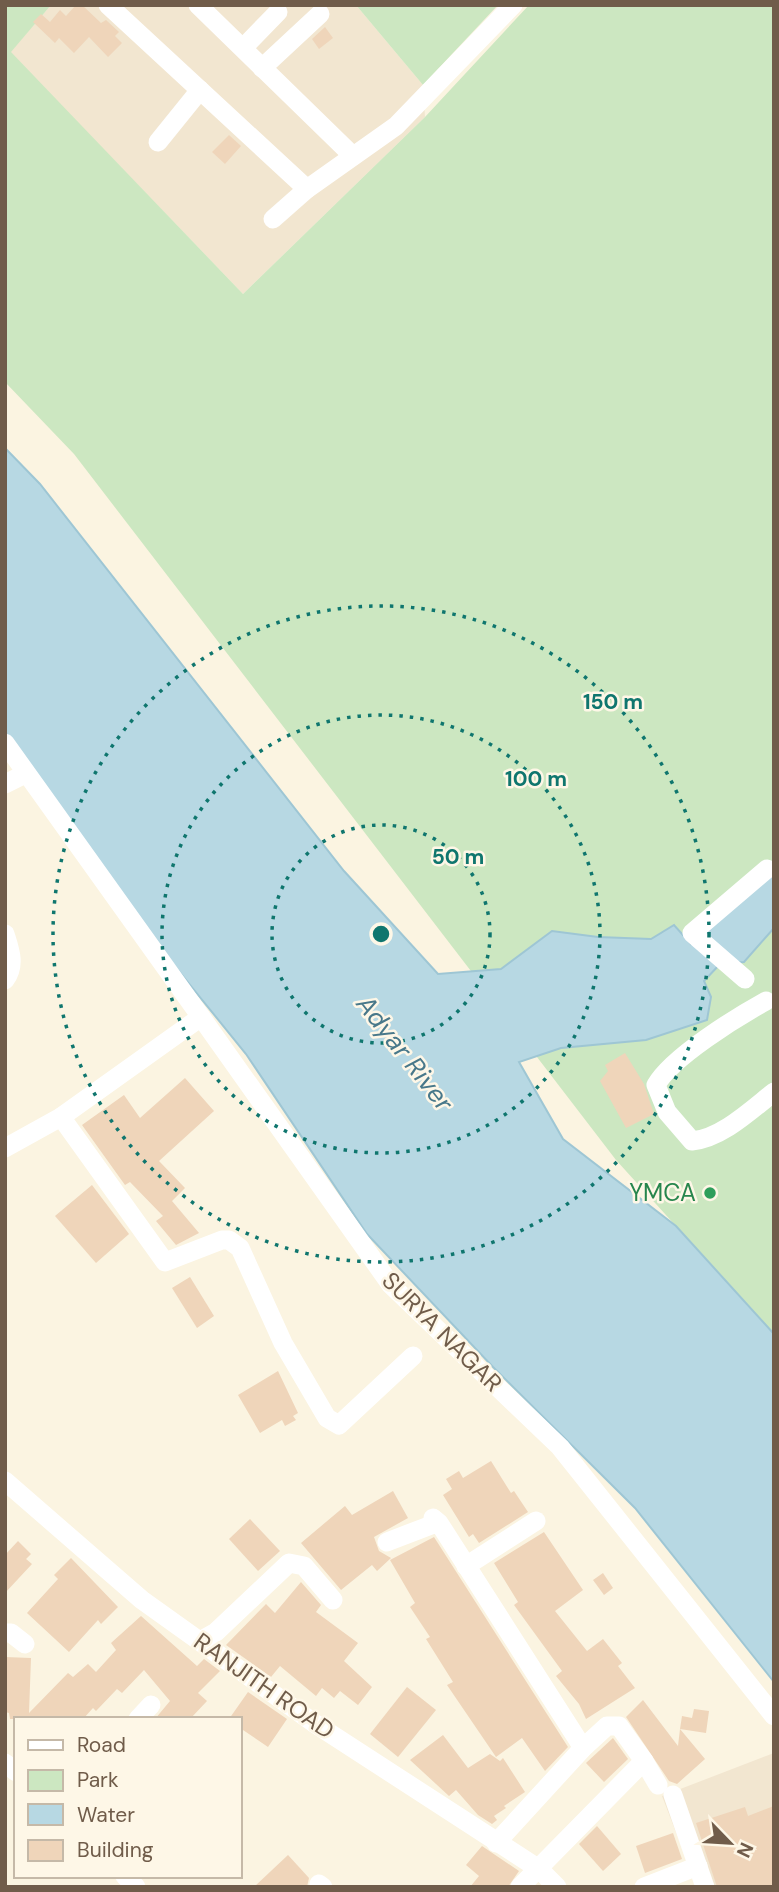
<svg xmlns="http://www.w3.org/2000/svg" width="779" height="1892" viewBox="0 0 779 1892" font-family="'DM Sans',sans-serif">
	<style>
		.residential { fill: #f2e6d0 }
		.green { fill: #cce7c1 }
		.water { fill: #b7d8e3; stroke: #9ec6d4; stroke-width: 2 }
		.building { fill: #efd5ba }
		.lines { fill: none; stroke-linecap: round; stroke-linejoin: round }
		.minor { stroke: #fff; stroke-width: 19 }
		.ring { fill: none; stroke: #0f766e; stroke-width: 3.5; stroke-dasharray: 3.5 7 }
		.leisure-dot { fill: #2e9e5b; stroke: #fef7e7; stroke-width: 2.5 }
		.labels { text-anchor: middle; stroke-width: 5; stroke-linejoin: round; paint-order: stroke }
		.leisure-label { font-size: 24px; fill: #27864d; stroke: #fef7e7; text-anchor: end }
		.street-label { font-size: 24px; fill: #705c4a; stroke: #fef7e7 }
		.water-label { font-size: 26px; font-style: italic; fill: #48788a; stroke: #fef7e7 }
		.centre { fill: #0f766e; stroke: #fef7e7; stroke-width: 3.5 }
		.ring-label { font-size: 21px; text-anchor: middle; font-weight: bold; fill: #0f766e; stroke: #fef7e7; stroke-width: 5; stroke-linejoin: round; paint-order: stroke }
	</style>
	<rect width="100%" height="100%" fill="#fbf4e1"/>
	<g class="residential">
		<path d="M51,5H356L423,85L425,117L243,294L10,52Z"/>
		<path d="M774,1753V1887H697L662,1796Z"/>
	</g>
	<g class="green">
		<path d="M5,5H51L11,52L243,294L425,117L529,5H774V1334L616,1160L74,454L5,382Z"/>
		<path d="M356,5H498L423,85Z"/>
	</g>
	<path class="water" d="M5,448L40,484L344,871L438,974L501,969L552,931L598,937L651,939L674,925L691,944L774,871V928L744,962L720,964L704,981L711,997L707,1020L646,1040L561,1048L519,1062L563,1139L676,1226L774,1334V1682L635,1508L493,1367L367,1234L246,1054L5,757Z"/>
	<g class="building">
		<path d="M76,5H82L101,23L106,20L119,32L115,36L122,43L108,57L89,37L74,53L59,38L55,43L33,22L41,14L50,22L60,10L66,16Z"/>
		<path d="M325,27L333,38L319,49L312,39Z"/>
		<path d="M229,135L241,146L225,164L212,152Z"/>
		<path d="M625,1053L644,1084L654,1114L626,1128L600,1081L608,1071L605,1065Z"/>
		<path d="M185,1078L214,1111L159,1161L185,1188L172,1201L199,1233L176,1245L156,1221L163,1216L130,1182L125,1185L82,1125L124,1095L140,1118Z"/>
		<path d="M92,1185L129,1234L96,1263L55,1216Z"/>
		<path d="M190,1277L214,1316L197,1328L172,1288Z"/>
		<path d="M278,1371L298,1413L293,1416L296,1420L285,1426L282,1420L260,1433L238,1395Z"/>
		<path d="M491,1461L511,1493L514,1491L528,1512L479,1543L473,1534L469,1537L443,1495L452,1489L446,1479L459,1471L463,1478Z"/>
		<path d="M393,1491L408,1518L374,1537L379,1551L391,1558L377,1571L372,1565L341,1590L301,1543L345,1506L352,1515Z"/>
		<path d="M250,1519L280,1551L258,1571L229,1539Z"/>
		<path d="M544,1532L583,1590L555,1611L587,1651L603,1639L622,1663L618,1666L635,1688L586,1719L579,1704L556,1676L562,1671L514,1605L518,1602L494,1563Z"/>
		<path d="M434,1537L568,1747L545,1771L522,1738L496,1757L447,1685L453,1682L426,1639L430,1637L410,1607L415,1603L390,1560Z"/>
		<path d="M18,1541L31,1554L26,1559L32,1564L5,1593V1555Z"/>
		<path d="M71,1558L118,1607L101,1624L98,1620L69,1652L27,1613L58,1579L54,1575Z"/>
		<path d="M603,1573L613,1588L604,1595L593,1580Z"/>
		<path d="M301,1582L321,1605L316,1612L358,1643L344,1661L372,1687L358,1705L340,1691L334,1698L322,1688L316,1696L280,1666L271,1677L226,1645L266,1604L275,1613Z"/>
		<path d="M141,1616L197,1666L204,1659L220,1671L198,1693L207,1701L190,1719H155L170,1701L144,1670L122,1693L117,1689L96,1711L93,1708L83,1719H10L9,1713L5,1712V1657L31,1658L29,1713L68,1673L73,1677L88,1664L96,1672L116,1650L111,1643Z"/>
		<path d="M407,1687L436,1710L398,1757L370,1734Z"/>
		<path d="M248,1692L287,1719L268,1747L240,1728V1719H229Z"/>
		<path d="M643,1700L678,1746L680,1729L705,1759L677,1784L669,1781L626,1717Z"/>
		<path d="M694,1709L709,1711L706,1733L680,1729L682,1716L692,1718Z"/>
		<path d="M443,1735L468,1768L490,1754L500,1761L503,1758L525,1792L504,1806L506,1808L494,1816L497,1820L492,1824L478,1815L456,1790L449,1796L410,1760Z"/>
		<path d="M613,1738L628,1759L604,1782L586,1763Z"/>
		<path d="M774,1806V1887H717L696,1823L745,1807L748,1816Z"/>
		<path d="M597,1826L621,1854L603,1871L579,1844Z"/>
		<path d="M673,1833L682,1859L645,1873L636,1846Z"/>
		<path d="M482,1846L519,1871L508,1887H470L479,1876L466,1865Z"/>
		<path d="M288,1855L309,1878L307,1887H254Z"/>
	</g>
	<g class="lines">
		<g class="minor">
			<path d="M108,5L307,189L396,126L513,5"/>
			<path d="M198,5L353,156"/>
			<path d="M243,48L278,12"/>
			<path d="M262,68L320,14"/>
			<path d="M158,142L200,90"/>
			<path d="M273,219L307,189"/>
			<path d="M5,743L201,1017"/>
			<path d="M5,784L25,774"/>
			<path d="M5,934C10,950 16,965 5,980"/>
			<path d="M745,979L692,933L767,869"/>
			<path d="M766,1001C737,1017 672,1057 656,1085L667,1112L692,1141C722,1138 751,1110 774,1092"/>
			<path d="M61,1117L165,1262L222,1240H229L240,1248L283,1343L327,1418L339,1425L413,1356"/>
			<path d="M5,1148L61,1117L201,1017L391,1285L560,1447L774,1716"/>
			<path d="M5,1481L142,1600L314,1723L539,1869L557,1887"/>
			<path d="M387,1542L434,1524L433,1518L439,1523L583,1748"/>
			<path d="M466,1566L536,1521"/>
			<path d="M5,1633H11L25,1644"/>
			<path d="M200,1641L216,1632L289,1563L304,1566L333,1600"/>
			<path d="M138,1719L151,1705"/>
			<path d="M644,1761L658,1785"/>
			<path d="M5,1763L16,1772"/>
			<path d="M673,1795L705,1887"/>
			<path d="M496,1843L583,1748L607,1726H619L644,1761L520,1887"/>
			<path d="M125,1876L136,1887"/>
			<path d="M319,1884L323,1887"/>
			<path d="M644,1887L698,1866"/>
		</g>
	</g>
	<g class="ring">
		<circle cx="381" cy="934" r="109"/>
		<circle cx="381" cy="934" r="219"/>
		<circle cx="381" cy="934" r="328"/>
	</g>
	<circle class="leisure-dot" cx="710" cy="1193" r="7"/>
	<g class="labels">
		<g class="leisure-label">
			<text x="696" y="1201">YMCA</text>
		</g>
		<g class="street-label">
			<text transform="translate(442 1332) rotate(45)" y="8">SURYA NAGAR</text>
			<text transform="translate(264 1686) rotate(35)" y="8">RANJITH ROAD</text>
		</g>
		<g class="water-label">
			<text transform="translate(405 1053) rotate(52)" y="9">Adyar River</text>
		</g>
	</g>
	<circle cx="381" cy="934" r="10" class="centre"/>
	<g class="ring-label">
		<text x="613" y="709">150 m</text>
		<text x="536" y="786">100 m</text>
		<text x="458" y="864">50 m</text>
	</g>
	<rect width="779" height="1892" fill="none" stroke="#705c4a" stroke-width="14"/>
	<rect x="14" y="1717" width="228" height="161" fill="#fef7e7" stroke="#c5b9a8" stroke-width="2"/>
	<rect x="28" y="1740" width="35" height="10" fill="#ffffff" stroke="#c5b9a8" stroke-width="2"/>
	<text x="77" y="1752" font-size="21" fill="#705c4a">Road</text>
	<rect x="28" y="1770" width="35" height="21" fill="#cce7c1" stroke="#c5b9a8" stroke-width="2"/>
	<text x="77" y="1787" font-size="21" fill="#705c4a">Park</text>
	<rect x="28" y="1804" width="35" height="21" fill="#b7d8e3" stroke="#c5b9a8" stroke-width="2"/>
	<text x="77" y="1822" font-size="21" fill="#705c4a">Water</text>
	<rect x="28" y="1840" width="35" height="21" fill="#efd5ba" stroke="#c5b9a8" stroke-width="2"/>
	<text x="77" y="1857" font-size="21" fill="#705c4a">Building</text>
	<g transform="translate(730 1843) rotate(115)" stroke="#fef7e7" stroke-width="5" paint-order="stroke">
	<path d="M0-5L12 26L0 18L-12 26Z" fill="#705c4a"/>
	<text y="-10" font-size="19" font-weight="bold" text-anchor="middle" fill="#705c4a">N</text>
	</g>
</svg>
